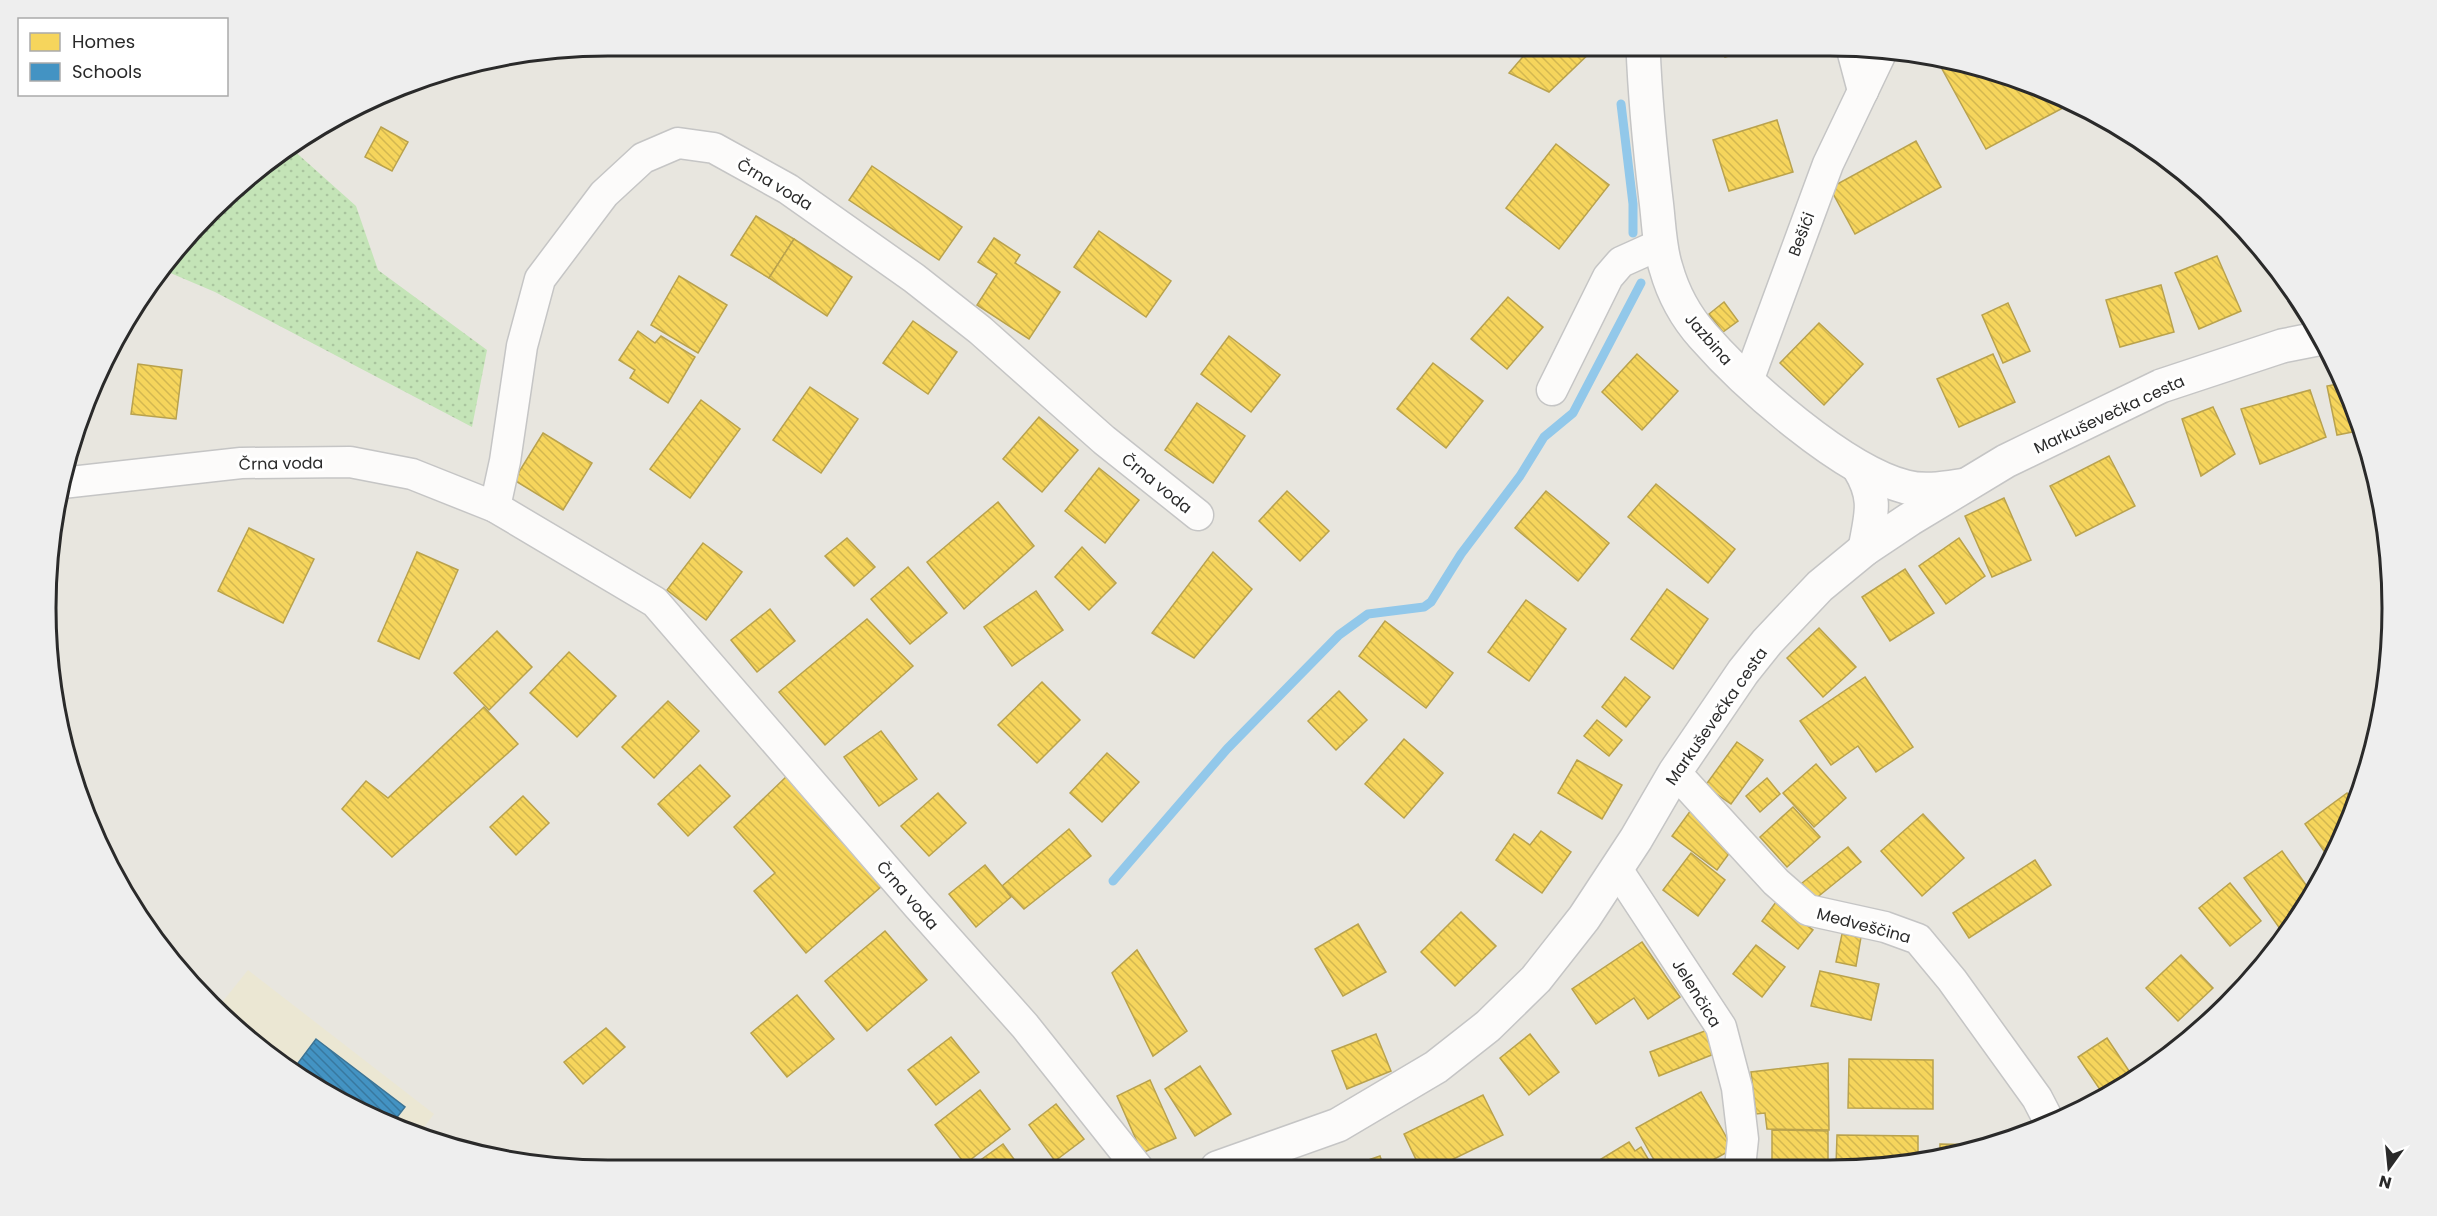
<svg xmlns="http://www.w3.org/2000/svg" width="2437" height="1216" viewBox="0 0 2437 1216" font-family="Poppins,sans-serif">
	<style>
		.education { fill: #ebe7d3 }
		.grass { fill: url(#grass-dots) }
		.homes { fill: url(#homes-back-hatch); stroke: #b9a24d; stroke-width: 1.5 }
		.schools { fill: url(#schools-back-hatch); stroke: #3c7495; stroke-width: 1.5 }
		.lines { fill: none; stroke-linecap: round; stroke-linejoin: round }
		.stream { stroke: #92c8ea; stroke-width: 9 }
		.minor-casing { stroke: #c5c5c5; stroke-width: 33 }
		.tertiary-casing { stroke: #c5c5c5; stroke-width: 36 }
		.secondary-casing { stroke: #c5c5c5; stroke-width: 36 }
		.minor { stroke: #fcfbfa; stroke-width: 30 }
		.tertiary { stroke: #fcfbfa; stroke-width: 33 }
		.secondary { stroke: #fcfbfa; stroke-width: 33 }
		.labels { text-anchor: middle; stroke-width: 6; stroke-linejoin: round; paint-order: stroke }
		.street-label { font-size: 16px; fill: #2a2a2a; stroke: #fff }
		.rim { fill: none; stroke: #2a2a2a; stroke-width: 3 }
	</style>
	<defs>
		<pattern id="grass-dots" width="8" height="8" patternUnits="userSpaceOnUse" patternTransform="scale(1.5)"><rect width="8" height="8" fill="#c4e4b7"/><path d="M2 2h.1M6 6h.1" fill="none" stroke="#a9c49e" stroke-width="1.8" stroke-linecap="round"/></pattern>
		<pattern id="homes-back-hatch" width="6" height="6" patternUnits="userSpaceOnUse" patternTransform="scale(1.5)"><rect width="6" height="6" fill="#f6d55c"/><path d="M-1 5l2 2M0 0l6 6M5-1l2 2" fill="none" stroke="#d3b750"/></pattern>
		<pattern id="schools-back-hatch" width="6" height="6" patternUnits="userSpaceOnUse" patternTransform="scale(1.5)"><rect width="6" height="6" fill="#4393c3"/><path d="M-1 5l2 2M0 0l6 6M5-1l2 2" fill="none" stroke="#38789f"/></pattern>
	</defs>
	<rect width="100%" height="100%" fill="#e8e6df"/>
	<path class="education" d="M248,970L434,1114L418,1135L359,1113L216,1010Z"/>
	<path class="grass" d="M291,148L356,206L378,270L487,350L472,427L215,292L161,269L184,237L265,162Z"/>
	<g class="homes">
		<path d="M1532,46H1597L1549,92L1509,73Z"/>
		<path d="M1722,46H1764L1725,57Z"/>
		<path d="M1936,58L1974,64L2074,102L1986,149Z"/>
		<path d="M1777,120L1793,172L1729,191L1713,140Z"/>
		<path d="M381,127L408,142L392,171L365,157Z"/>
		<path d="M1916,141L1941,187L1855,234L1830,188Z"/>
		<path d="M1556,144L1609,185L1559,249L1506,208Z"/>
		<path d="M872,166L962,227L939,260L849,200Z"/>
		<path d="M756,216L794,239L769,278L731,255Z"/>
		<path d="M1099,231L1171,281L1146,317L1074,267Z"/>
		<path d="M994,238L1020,255L1015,263L1060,292L1029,339L977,305L997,274L978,262Z"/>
		<path d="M794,239L852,277L827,316L769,278Z"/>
		<path d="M2217,256L2241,311L2199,329L2175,273Z"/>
		<path d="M679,276L727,305L698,353L651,325Z"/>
		<path d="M2161,285L2174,332L2120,347L2106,300Z"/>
		<path d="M1508,297L1543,327L1507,369L1471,339Z"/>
		<path d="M1724,302L1738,321L1723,332L1709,314Z"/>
		<path d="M2008,303L2030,351L2003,363L1982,315Z"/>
		<path d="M913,321L957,352L928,394L883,363Z"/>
		<path d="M1819,323L1863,364L1824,405L1780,363Z"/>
		<path d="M638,331L655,343L661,336L695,357L668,403L630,378L635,370L619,360Z"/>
		<path d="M1229,336L1280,375L1251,412L1201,374Z"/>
		<path d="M1637,354L1678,391L1642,430L1602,392Z"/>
		<path d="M1993,354L2015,402L1959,427L1937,379Z"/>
		<path d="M1433,363L1483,401L1446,448L1397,409Z"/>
		<path d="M138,364L182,370L176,419L131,414Z"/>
		<path d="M2342,383L2363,430L2337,435L2327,386Z"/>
		<path d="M810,387L858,419L821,473L773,440Z"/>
		<path d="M2310,390L2326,437L2260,464L2241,409Z"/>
		<path d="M701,400L740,429L690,498L650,469Z"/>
		<path d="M1197,403L1245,436L1213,483L1165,450Z"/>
		<path d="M2213,407L2235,454L2201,476L2182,419Z"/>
		<path d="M1039,417L1078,450L1042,492L1003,459Z"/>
		<path d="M543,433L592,463L563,510L514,480Z"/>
		<path d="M2109,456L2135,506L2076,536L2050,486Z"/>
		<path d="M1099,468L1139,500L1105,543L1065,511Z"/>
		<path d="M1656,484L1735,549L1708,583L1628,517Z"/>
		<path d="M1287,491L1329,531L1300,561L1259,521Z"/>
		<path d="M1546,491L1609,543L1578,581L1515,528Z"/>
		<path d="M2004,498L2031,560L1992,577L1965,516Z"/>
		<path d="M998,502L1034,546L964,609L927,562Z"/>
		<path d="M249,528L314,559L283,623L218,591Z"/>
		<path d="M847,538L875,567L854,586L825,556Z"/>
		<path d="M1959,538L1985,576L1946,604L1919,566Z"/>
		<path d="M703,543L742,572L706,620L667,590Z"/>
		<path d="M1082,547L1116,583L1089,610L1055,577Z"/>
		<path d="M417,552L458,570L419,659L378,641Z"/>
		<path d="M1213,552L1252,589L1194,658L1152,633Z"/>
		<path d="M908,567L947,613L910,644L871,599Z"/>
		<path d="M1905,569L1934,613L1890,641L1862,597Z"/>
		<path d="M1667,589L1708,619L1673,669L1631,639Z"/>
		<path d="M1036,591L1063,630L1012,666L984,627Z"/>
		<path d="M1526,600L1566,629L1529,681L1488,652Z"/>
		<path d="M770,609L795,641L757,672L731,640Z"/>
		<path d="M867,619L913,666L825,745L779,692Z"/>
		<path d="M1385,621L1453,673L1426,708L1359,656Z"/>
		<path d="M1819,628L1856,667L1823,697L1787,658Z"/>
		<path d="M497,631L532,667L489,710L454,673Z"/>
		<path d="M569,652L616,696L577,737L530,693Z"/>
		<path d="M1625,677L1650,697L1626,727L1602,707Z"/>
		<path d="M1865,677L1913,747L1876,772L1858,746L1831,765L1800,721Z"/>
		<path d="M1042,682L1080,720L1037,763L998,725Z"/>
		<path d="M1339,691L1367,720L1336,750L1308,721Z"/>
		<path d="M668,701L699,731L654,778L622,747Z"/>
		<path d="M484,707L518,744L392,857L342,809L366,781L388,798Z"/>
		<path d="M1597,720L1622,740L1609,756L1584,736Z"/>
		<path d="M881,731L917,779L879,806L844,757Z"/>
		<path d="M1404,739L1443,773L1404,818L1365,784Z"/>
		<path d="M1737,742L1763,760L1731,804L1705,786Z"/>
		<path d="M1107,753L1139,782L1102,822L1070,793Z"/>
		<path d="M1577,760L1622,785L1602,819L1558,793Z"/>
		<path d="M1816,764L1846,798L1814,827L1783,793Z"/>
		<path d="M700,765L730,796L688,836L658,804Z"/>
		<path d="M788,775L882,886L806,953L754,891L775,873L734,827Z"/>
		<path d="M1767,778L1780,794L1760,812L1746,796Z"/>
		<path d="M938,793L966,823L929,856L901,826Z"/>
		<path d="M2347,793L2354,803L2331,861L2305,824Z"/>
		<path d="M523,796L549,823L516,855L490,827Z"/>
		<path d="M1793,807L1820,837L1787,867L1760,837Z"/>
		<path d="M1691,810L1736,844L1717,870L1672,836Z"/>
		<path d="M1923,814L1964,858L1922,896L1881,851Z"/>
		<path d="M1069,829L1091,856L1024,909L1002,886Z"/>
		<path d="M1541,831L1571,852L1542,893L1496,860L1514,834L1530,845Z"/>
		<path d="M1848,847L1861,862L1815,899L1802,883Z"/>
		<path d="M2282,851L2311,892L2283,933L2244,878Z"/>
		<path d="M1691,853L1725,880L1698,916L1663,890Z"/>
		<path d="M2035,860L2051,885L1969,938L1953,913Z"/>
		<path d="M985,865L1011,897L976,927L949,894Z"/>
		<path d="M2230,883L2261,921L2230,946L2199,908Z"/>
		<path d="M1776,902L1813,930L1798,949L1762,921Z"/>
		<path d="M1461,912L1496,946L1455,986L1421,952Z"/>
		<path d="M1358,924L1386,972L1343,996L1315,949Z"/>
		<path d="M885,931L927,980L867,1031L825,981Z"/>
		<path d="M1842,934L1861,937L1856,966L1836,962Z"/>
		<path d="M1642,942L1680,997L1648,1019L1634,998L1596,1024L1572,989Z"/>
		<path d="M1756,945L1785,967L1762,997L1733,974Z"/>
		<path d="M1137,950L1187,1031L1153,1056L1112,973Z"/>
		<path d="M2181,955L2213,988L2178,1021L2146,988Z"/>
		<path d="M1820,971L1879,984L1871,1020L1811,1006Z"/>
		<path d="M797,995L834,1039L787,1077L751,1033Z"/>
		<path d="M606,1028L625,1047L583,1084L564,1062Z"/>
		<path d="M1710,1029L1719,1052L1659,1076L1650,1052Z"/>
		<path d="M1376,1034L1391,1071L1347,1089L1332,1051Z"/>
		<path d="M1530,1034L1559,1072L1529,1095L1500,1058Z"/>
		<path d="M951,1037L979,1072L936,1105L908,1070Z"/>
		<path d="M2107,1038L2135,1080L2086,1106L2084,1102L2101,1091L2078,1057Z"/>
		<path d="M1849,1059L1933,1060V1109L1848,1108Z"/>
		<path d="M1828,1063L1829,1130L1767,1129L1765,1113L1756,1114L1751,1072Z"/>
		<path d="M1200,1066L1231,1114L1195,1136L1165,1089Z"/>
		<path d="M1150,1080L1176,1138L1142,1153L1117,1096Z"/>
		<path d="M980,1090L1010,1129L965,1164L935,1125Z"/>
		<path d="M1701,1092L1733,1149L1700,1167H1658L1636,1128Z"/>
		<path d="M1483,1095L1503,1135L1437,1167L1420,1168L1404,1134Z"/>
		<path d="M1056,1104L1084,1139L1055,1161L1029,1125Z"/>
		<path d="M1772,1130L1828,1131V1161L1772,1160Z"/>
		<path d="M1837,1135L1918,1136V1162L1902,1166H1836Z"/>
		<path d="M1629,1142L1635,1151L1641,1147L1653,1167H1588Z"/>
		<path d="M1003,1144L1021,1169H968Z"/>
		<path d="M1940,1144L1983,1145L1940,1156Z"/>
		<path d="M1380,1156L1384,1168H1345Z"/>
	</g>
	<path class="schools" d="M316,1039L405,1107L391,1125L359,1113L295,1067Z"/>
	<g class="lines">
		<g class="stream">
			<path d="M1621,104L1633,204V233"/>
			<path d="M1113,881L1227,749L1339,635L1368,614L1424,607L1431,602L1461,554L1520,476L1544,437L1573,413L1641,283"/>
		</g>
		<g class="minor-casing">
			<g id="minor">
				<path d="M1851,46L1863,91"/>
				<path d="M1748,381L1828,164L1883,49"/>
				<path d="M1552,390L1608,277L1621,262L1661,244"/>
				<path d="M62,483L241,463L350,462L412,474L495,507L655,602L918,906L1025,1026L1138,1168"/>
				<path d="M495,507L505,461L522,346L540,279L604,194L643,158L678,143L714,148L788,189L914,278L980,330L1104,440L1198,515"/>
				<path d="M1675,772L1776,882L1808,910L1885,927L1918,939L1952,980L2037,1098L2051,1125"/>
				<path d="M1617,869L1721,1027L1737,1088L1743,1139L1740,1167"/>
			</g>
		</g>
		<g class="tertiary-casing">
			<g id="tertiary">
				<path d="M1643,46C1645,98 1650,149 1656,200C1659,223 1659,247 1666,268C1673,293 1686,317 1703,336C1746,385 1843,471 1906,487C1925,492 1945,488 1965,485"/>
				<path d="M1859,468C1878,499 1871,515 1865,549"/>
			</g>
		</g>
		<g class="secondary-casing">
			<path id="secondary" d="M1217,1168L1338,1125L1436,1067L1488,1026L1536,979L1584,918L1636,839L1675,772L1743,672L1767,642L1820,586L1865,549L1910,519L2006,461L2161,386L2282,346L2322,338"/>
		</g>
		<use href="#minor" class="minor"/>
		<use href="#tertiary" class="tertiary"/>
		<use href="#secondary" class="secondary"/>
	</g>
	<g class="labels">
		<g class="street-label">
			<text transform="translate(775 184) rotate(31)" y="6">Črna voda</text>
			<text transform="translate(1801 234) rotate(-69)" y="6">Bešići</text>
			<text transform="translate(1709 339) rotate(49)" y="6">Jazbina</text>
			<text transform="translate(2109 414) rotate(-25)" y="6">Markuševečka cesta</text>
			<text transform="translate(281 463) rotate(-1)" y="6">Črna voda</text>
			<text transform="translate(1157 483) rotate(39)" y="6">Črna voda</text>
			<text transform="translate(1716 716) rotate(-55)" y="6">Markuševečka cesta</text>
			<text transform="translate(908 895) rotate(49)" y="6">Črna voda</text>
			<text transform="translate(1864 925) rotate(15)" y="6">Medveščina</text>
			<text transform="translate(1697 993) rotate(58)" y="6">Jelenčica</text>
		</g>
	</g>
	<path d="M0 0H2437V1216H0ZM608 56H1830A552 552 0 0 1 2382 608V608A552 552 0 0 1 1830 1160H608A552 552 0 0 1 56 608V608A552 552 0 0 1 608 56Z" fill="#eee" fill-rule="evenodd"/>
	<path class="rim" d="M608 56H1830A552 552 0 0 1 2382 608V608A552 552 0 0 1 1830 1160H608A552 552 0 0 1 56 608V608A552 552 0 0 1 608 56Z"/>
	<rect x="18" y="18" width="210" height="78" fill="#ffffff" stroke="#aaaaaa" stroke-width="1.5"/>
	<rect x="30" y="33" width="30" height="18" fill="#f6d55c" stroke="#aaaaaa" stroke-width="1.5"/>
	<text x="72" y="48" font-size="18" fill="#2a2a2a">Homes</text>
	<rect x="30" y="63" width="30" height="18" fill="#4393c3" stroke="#aaaaaa" stroke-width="1.5"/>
	<text x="72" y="78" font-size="18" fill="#2a2a2a">Schools</text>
	<g transform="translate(2389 1168) rotate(195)" stroke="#ffffff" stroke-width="4.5" paint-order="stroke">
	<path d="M0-4.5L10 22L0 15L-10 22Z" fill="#2a2a2a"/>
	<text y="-9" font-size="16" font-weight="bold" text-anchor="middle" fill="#2a2a2a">N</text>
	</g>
</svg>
